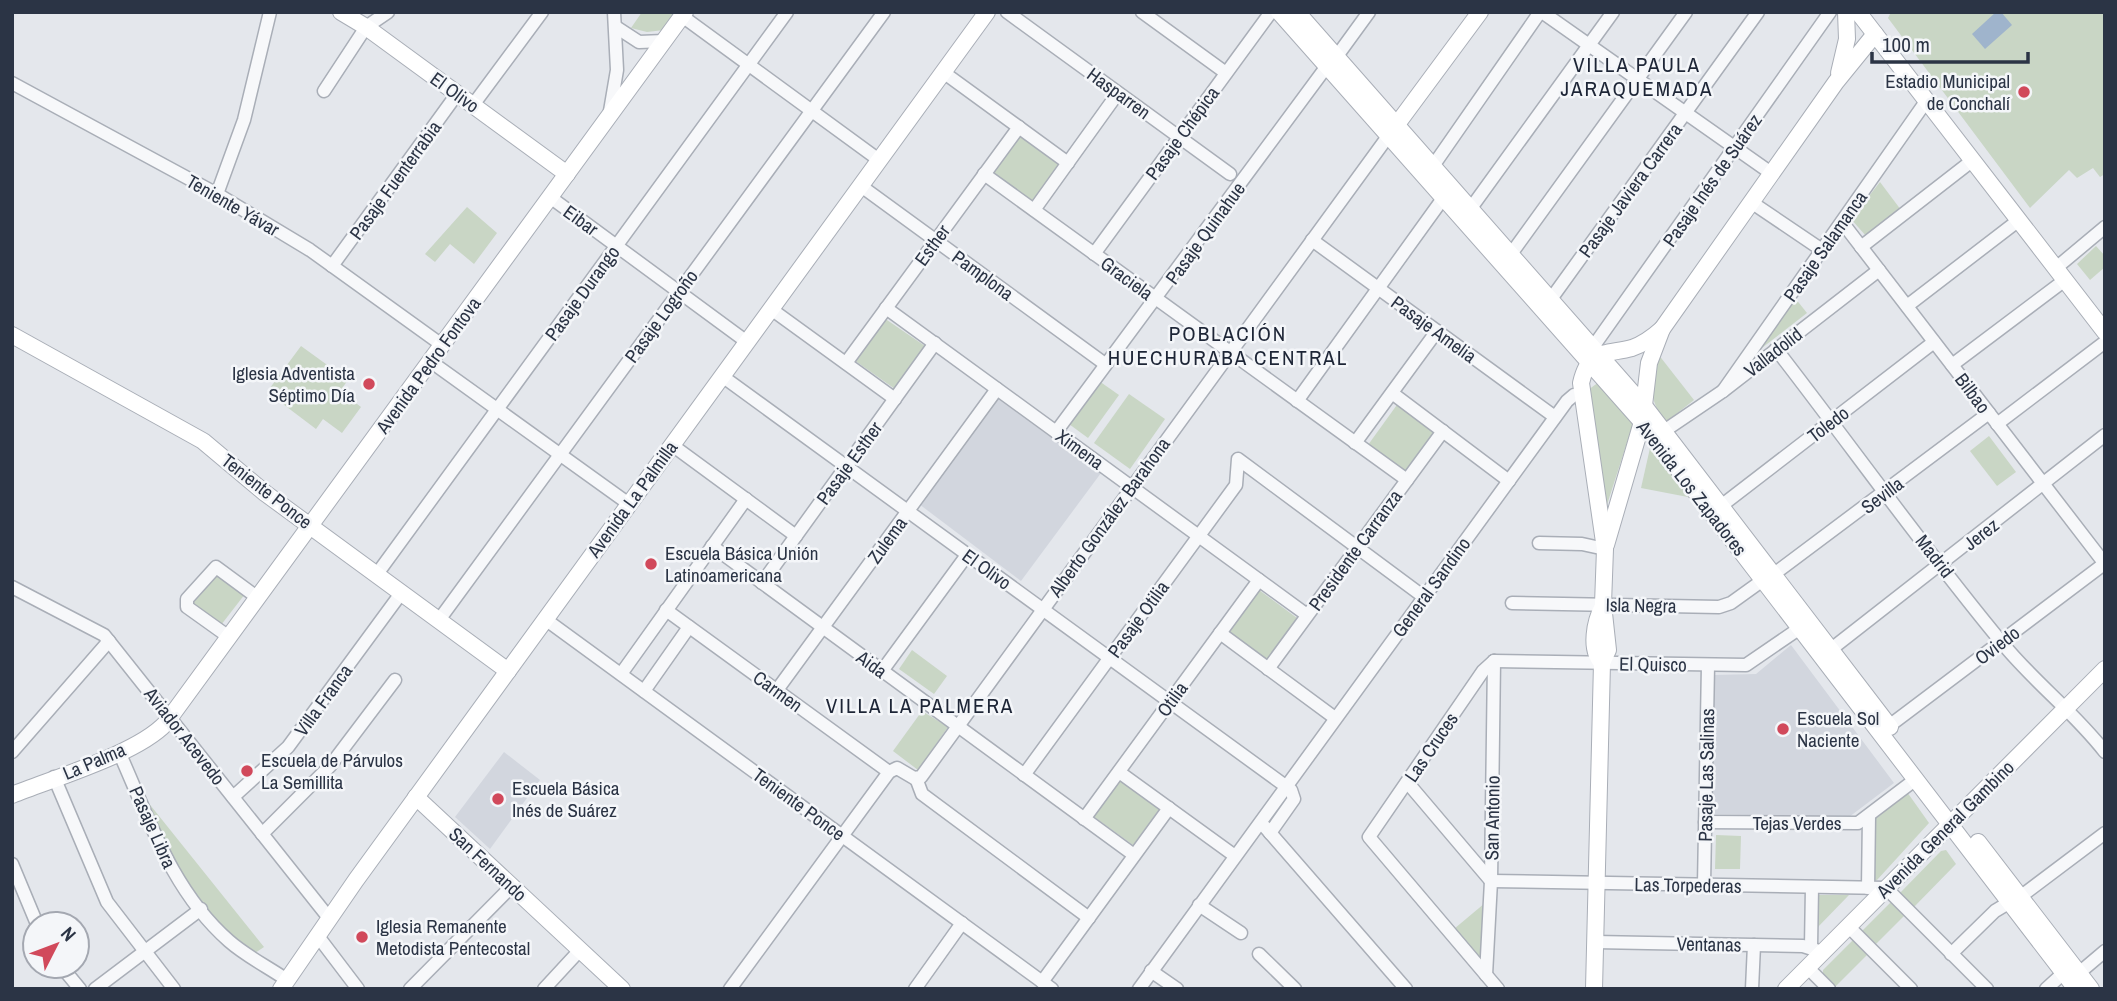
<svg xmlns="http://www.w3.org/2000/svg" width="2117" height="1001" viewBox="0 0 2117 1001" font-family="'Archivo Narrow',sans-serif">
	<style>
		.built { fill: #d2d6de }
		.green { fill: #c9d6c5 }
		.water { fill: #9fb4cc }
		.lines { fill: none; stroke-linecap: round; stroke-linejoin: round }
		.street-casing { stroke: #a9aeb7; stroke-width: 15 }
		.secondary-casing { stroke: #a9aeb7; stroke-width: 18 }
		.street { stroke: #f7f8fa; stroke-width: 12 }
		.secondary { stroke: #fff; stroke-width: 16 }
		.poi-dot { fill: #d1495b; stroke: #f4f6f9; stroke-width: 2.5 }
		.labels { text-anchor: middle; stroke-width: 5; stroke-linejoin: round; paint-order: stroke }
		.poi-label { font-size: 19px; fill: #2b3445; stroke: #f4f6f9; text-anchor: start }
		.street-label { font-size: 19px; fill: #2b3445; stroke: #f4f6f9 }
		.neighbourhood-label { font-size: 21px; letter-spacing: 2px; fill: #1d2536; stroke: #f4f6f9 }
	</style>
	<rect width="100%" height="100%" fill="#e4e7ec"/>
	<g class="built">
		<path d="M998,397L1101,473L1021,581L919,504Z"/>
		<path d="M1791,645L1894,783L1849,817L1711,814L1713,675L1756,674Z"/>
		<path d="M504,752L540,780L490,849L455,817Z"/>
	</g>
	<g class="green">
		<path d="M642,12H677L664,30L647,32L631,28Z"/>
		<path d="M1891,12H2105V174L2100,177L2093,168L2077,178L2069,170L2030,208L1888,18Z"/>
		<path d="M1022,131L1062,160L1031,202L991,172Z"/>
		<path d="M1880,182L1901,210L1866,236L1851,219Z"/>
		<path d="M467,207L497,233L474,264L450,244L435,262L425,254Z"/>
		<path d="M2096,246L2105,256V267L2090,280L2077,264Z"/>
		<path d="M1795,298L1807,313L1754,354Z"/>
		<path d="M884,318L925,346L895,389L854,360Z"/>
		<path d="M301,346L348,380L340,391L361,407L342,433L323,419L316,429L267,392Z"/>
		<path d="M1658,354L1694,400L1666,422C1649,403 1647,376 1658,354Z"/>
		<path d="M1099,381L1119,395L1088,438L1069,424Z"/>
		<path d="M1599,382L1633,424L1605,511L1588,390Z"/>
		<path d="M1129,394L1165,419L1130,469L1094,443Z"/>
		<path d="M1399,402L1439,431L1407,474L1368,445Z"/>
		<path d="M1989,436L2016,472L1997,486L1970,451Z"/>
		<path d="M1650,448L1693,498L1641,488Z"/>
		<path d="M214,571L245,594L221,625L191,602Z"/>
		<path d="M1259,590L1297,618L1266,661L1227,634Z"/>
		<path d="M912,650L947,676L934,694L899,669Z"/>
		<path d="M922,711L948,727L918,770L893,751Z"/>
		<path d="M1121,778L1161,807L1133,845L1093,816Z"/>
		<path d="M1907,792L1929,823L1877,880L1865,881L1866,827Z"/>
		<path d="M143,798L147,801L264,947L255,953C196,915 172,859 143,798Z"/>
		<path d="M1716,835L1741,836L1740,869H1715Z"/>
		<path d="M1946,850L1956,864L1913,908L1899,894L1941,851Z"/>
		<path d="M1817,895H1849L1816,929Z"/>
		<path d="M1892,901L1906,914L1875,945L1861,932Z"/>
		<path d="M1485,903L1483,961L1454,929Z"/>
		<path d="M1854,939L1869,953L1835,987L1823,974V970Z"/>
	</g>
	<path class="water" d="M1996,12H2001L2012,25L1985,49L1972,34Z"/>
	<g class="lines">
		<g class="street-casing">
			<g id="street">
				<path d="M1007,12L1230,174"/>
				<path d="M1142,12L1226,73"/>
				<path d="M1542,12L1771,173"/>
				<path d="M682,16L879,160"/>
				<path d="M616,27L639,42L664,41"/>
				<path d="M1337,56L1369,12"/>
				<path d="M943,72L1068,163"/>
				<path d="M12,83L217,194L310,250L442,345"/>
				<path d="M324,91L366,27L388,12"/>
				<path d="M473,105L542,12"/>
				<path d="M610,111L617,70L614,12"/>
				<path d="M1433,166L1540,12"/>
				<path d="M984,174L1407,480"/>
				<path d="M861,186L1105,364"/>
				<path d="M217,194L244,120L270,12"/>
				<path d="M550,197L747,342"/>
				<path d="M1751,202L1822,250"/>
				<path d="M1471,208L1613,12"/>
				<path d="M1034,210L1118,93"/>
				<path d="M1842,222L2105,564"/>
				<path d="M1312,240L1555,417"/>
				<path d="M1861,247L1973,160"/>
				<path d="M1094,254L1271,12"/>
				<path d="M1511,254L1686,12"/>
				<path d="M332,266L457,94"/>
				<path d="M2056,268L2105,227"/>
				<path d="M1551,299L1758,12"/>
				<path d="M1907,306L2019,220"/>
				<path d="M886,308L1307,615"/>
				<path d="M771,309L895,399"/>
				<path d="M1593,347L1830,12"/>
				<path d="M1776,349C1852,447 1924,549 2003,644C2035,683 2074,712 2105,752"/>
				<path d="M430,361L629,504"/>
				<path d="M846,363L1019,127"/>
				<path d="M1952,365L2065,280"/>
				<path d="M722,376L1291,790L1294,799L1270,833"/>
				<path d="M1723,391L1927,100"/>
				<path d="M1392,393L1509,481"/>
				<path d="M1297,401L1444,197"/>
				<path d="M1997,424L2105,342"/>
				<path d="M1664,431L1723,391L1879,270"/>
				<path d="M1056,432L1327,66"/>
				<path d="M1355,443L1437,331"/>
				<path d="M672,445L796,536"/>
				<path d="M1721,506L1934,342"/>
				<path d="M1539,543L1582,544L1605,549"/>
				<path d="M712,546L1134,855"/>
				<path d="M377,574L787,12"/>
				<path d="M1774,574L1989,413"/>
				<path d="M762,583L935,343"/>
				<path d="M12,587L104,635L329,918"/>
				<path d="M1512,603L1719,607L1731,603L1763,580"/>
				<path d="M666,610L889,772"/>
				<path d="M545,619L1052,989"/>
				<path d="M439,620L884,12"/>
				<path d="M1220,633L1335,718"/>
				<path d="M229,637L187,607V599L216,567L258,598"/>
				<path d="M1825,654L2105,435"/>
				<path d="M1494,661L1483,671L1369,837L1498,989"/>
				<path d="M1494,661L1746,665L1800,628"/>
				<path d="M1268,669L1443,431"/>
				<path d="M882,671L967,555"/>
				<path d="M621,674L746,499"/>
				<path d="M777,690L997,389"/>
				<path d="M644,691L689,627"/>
				<path d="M1889,726L2104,564"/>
				<path d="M12,752L109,641"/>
				<path d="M119,752C149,819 172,891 229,941C246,956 268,967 287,980"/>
				<path d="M1119,772L1235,856"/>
				<path d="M1024,775L1236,485L1238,459L1424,597"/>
				<path d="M54,777L107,902L174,989"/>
				<path d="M916,778L922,794L1089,918"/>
				<path d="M1407,782L1491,881"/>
				<path d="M233,797L288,747L402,592"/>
				<path d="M1084,819L1259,580"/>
				<path d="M1705,822L1858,823L1916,779"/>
				<path d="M1265,827L1406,989"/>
				<path d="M262,834L330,766L395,680"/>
				<path d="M12,864L37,924"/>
				<path d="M1491,881L1886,888L1987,989"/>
				<path d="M1704,885L1708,665"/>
				<path d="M1868,888L1869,816"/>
				<path d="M2020,897L2105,833"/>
				<path d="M1199,905L1241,933"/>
				<path d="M1848,926L1911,989"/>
				<path d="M317,935L358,989"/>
				<path d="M1595,942L1803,946L1822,952"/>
				<path d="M1811,947L1812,887"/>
				<path d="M1259,954L1295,989"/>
				<path d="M1951,954L1995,911L2010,902"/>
				<path d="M61,966L80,989"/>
				<path d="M1807,967L1829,989"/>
				<path d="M1151,971L1177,989"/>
				<path d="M2079,973L2105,951"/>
				<path d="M1486,975L1491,881L1494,661"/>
				<path d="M1042,982L1169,808"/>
				<path d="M95,989L201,909"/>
				<path d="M410,989L512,886"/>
				<path d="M544,989L580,950"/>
				<path d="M730,989L889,772L897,768L914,778L921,777L1389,135"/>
				<path d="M915,989L962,923"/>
				<path d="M1139,989L1567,401L1574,395H1581"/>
				<path d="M1752,989L1754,945"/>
				<path d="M2046,989L2069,968"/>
			</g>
		</g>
		<g class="secondary-casing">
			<g id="secondary">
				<path d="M341,12L366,27L567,174"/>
				<path d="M1279,12L1642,422L2076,989"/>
				<path d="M1297,12L1645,407L1890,727"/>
				<path d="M1858,12L2105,332"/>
				<path d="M1839,73L1847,39L1846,12"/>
				<path d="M1392,131L1480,12"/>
				<path d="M12,335L203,441L265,493L508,671"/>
				<path d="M1606,545L1642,422L1649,363L1662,329L1836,82L1875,34"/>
				<path d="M1602,663C1589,649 1595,621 1603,606"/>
				<path d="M12,795C54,778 137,754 166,723L685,12"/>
				<path d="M416,797L622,989"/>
				<path d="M1978,842L2091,989"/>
				<path d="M281,989L356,880L987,12"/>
				<path d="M1594,989L1602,663L1608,650L1603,604L1605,549L1581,383C1589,348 1606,355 1632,348C1644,344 1653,337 1662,329"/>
				<path d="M1786,989L2105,669"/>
			</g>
		</g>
		<use href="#street" class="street"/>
		<use href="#secondary" class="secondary"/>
	</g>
	<g class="poi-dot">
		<circle cx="2024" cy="92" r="7"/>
		<circle cx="369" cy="384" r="7"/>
		<circle cx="651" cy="564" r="7"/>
		<circle cx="1783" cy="729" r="7"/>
		<circle cx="247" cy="771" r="7"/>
		<circle cx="498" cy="799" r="7"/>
		<circle cx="362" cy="937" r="7"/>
	</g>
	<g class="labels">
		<g class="poi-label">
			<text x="2010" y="88" text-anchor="end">Estadio Municipal<tspan x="2010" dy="22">de Conchalí</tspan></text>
			<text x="355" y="380" text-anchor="end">Iglesia Adventista<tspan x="355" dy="22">Séptimo Día</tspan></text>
			<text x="665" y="560">Escuela Básica Unión<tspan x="665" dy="22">Latinoamericana</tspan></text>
			<text x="1797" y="725">Escuela Sol<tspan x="1797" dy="22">Naciente</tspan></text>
			<text x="261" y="767">Escuela de Párvulos<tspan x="261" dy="22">La Semillita</tspan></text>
			<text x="512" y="795">Escuela Básica<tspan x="512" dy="22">Inés de Suárez</tspan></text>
			<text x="376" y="933">Iglesia Remanente<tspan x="376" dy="22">Metodista Pentecostal</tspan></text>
		</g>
		<g class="street-label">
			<text transform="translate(455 92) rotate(36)" y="7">El Olivo</text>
			<text transform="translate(1119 93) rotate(36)" y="7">Hasparren</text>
			<text transform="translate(1182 133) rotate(-54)" y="7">Pasaje Chépica</text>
			<text transform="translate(395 180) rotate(-54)" y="7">Pasaje Fuenterrabia</text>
			<text transform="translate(1712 180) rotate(-55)" y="7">Pasaje Inés de Suárez</text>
			<text transform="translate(1630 190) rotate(-54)" y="7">Pasaje Javiera Carrera</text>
			<text transform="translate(233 205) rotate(30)" y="7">Teniente Yávar</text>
			<text transform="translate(581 220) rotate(36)" y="7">Eibar</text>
			<text transform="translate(1205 233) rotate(-54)" y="7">Pasaje Quinahue</text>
			<text transform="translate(932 245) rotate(-54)" y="7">Esther</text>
			<text transform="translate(1825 246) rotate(-55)" y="7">Pasaje Salamanca</text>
			<text transform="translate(983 275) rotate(36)" y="7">Pamplona</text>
			<text transform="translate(1127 278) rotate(36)" y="7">Graciela</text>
			<text transform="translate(582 293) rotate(-54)" y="7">Pasaje Durango</text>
			<text transform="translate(661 316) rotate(-54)" y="7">Pasaje Logroño</text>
			<text transform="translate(1434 329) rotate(36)" y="7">Pasaje Amelia</text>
			<text transform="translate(1773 352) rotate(-38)" y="7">Valladolid</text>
			<text transform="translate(428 365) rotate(-54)" y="7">Avenida Pedro Fontova</text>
			<text transform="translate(1973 393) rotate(53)" y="7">Bilbao</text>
			<text transform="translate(1828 424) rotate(-37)" y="7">Toledo</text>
			<text transform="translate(1080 449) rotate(36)" y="7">Ximena</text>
			<text transform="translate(849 463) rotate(-54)" y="7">Pasaje Esther</text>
			<text transform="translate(1692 488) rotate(52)" y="7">Avenida Los Zapadores</text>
			<text transform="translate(267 491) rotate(38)" y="7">Teniente Ponce</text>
			<text transform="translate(1882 495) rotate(-37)" y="7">Sevilla</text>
			<text transform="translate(632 499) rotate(-54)" y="7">Avenida La Palmilla</text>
			<text transform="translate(1109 517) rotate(-54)" y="7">Alberto González Barahona</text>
			<text transform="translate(1981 534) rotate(-38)" y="7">Jerez</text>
			<text transform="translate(887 540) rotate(-54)" y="7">Zulema</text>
			<text transform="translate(1355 550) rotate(-54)" y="7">Presidente Carranza</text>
			<text transform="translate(1935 556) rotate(52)" y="7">Madrid</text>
			<text transform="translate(987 569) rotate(36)" y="7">El Olivo</text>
			<text transform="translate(1431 587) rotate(-54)" y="7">General Sandino</text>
			<text transform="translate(1641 605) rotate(1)" y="7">Isla Negra</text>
			<text transform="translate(1138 619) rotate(-54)" y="7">Pasaje Otilia</text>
			<text transform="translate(1997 645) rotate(-37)" y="7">Oviedo</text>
			<text transform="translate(872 664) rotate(36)" y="7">Aida</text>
			<text transform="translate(1653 664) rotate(1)" y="7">El Quisco</text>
			<text transform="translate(778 691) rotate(36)" y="7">Carmen</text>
			<text transform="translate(1172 699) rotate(-54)" y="7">Otilia</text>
			<text transform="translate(323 700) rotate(-54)" y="7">Villa Franca</text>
			<text transform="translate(185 736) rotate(52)" y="7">Aviador Acevedo</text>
			<text transform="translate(1431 747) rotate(-56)" y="7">Las Cruces</text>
			<text transform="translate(94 761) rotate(-23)" y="7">La Palma</text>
			<text transform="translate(1706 775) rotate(-89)" y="7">Pasaje Las Salinas</text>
			<text transform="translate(799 804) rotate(36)" y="7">Teniente Ponce</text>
			<text transform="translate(1492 818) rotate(-89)" y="7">San Antonio</text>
			<text x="1797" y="830">Tejas Verdes</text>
			<text transform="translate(153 827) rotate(66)" y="7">Pasaje Libra</text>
			<text transform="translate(1945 829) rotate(-45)" y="7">Avenida General Gambino</text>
			<text transform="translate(488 864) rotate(43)" y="7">San Fernando</text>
			<text transform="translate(1688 885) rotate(1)" y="7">Las Torpederas</text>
			<text transform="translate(1709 944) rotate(1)" y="7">Ventanas</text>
		</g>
		<g class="neighbourhood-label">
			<text x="1637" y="72">VILLA PAULA<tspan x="1637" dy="24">JARAQUEMADA</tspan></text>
			<text x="1228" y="341">POBLACIÓN<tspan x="1228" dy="24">HUECHURABA CENTRAL</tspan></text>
			<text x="920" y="713">VILLA LA PALMERA</text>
		</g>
	</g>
	<rect width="2117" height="1001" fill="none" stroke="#2b3445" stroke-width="28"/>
	<g transform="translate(56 945) rotate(48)"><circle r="33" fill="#f4f6f9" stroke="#a4a8b1" stroke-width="2"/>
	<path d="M0-5L12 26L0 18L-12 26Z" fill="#d1495b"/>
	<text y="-10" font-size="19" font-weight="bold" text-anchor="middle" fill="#2b3445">N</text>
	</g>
	<path d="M1872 52v10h156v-10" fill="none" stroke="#2b3445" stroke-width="3.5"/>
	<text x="1882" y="52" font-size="21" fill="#2b3445" stroke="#f4f6f9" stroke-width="5" paint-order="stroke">100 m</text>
</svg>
